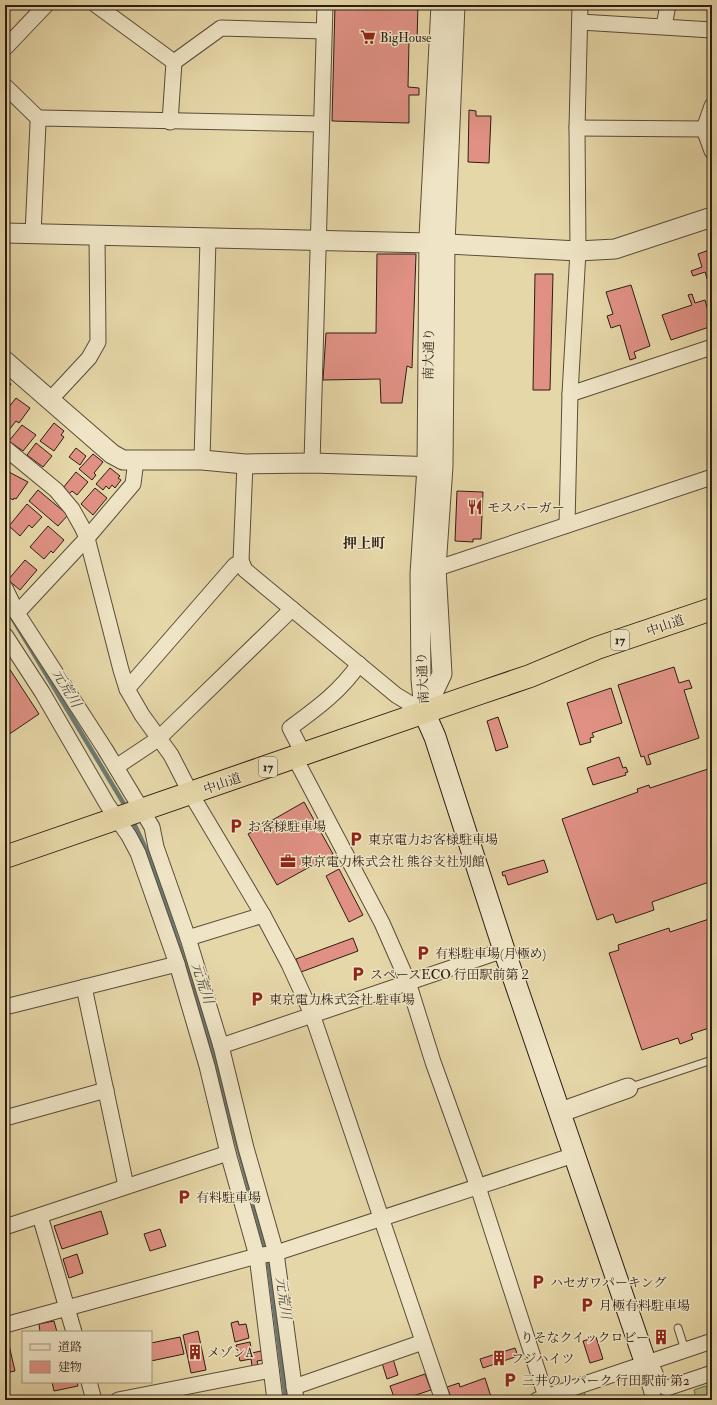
<svg xmlns="http://www.w3.org/2000/svg" width="717" height="1405" viewBox="0 0 717 1405" font-family="'IM FELL Double Pica','Noto Serif JP',serif">
	<style>
		.green { fill: #b9bd85; stroke: #726e4c }
		.lines { fill: none; stroke-linecap: round; stroke-linejoin: round }
		.stream { stroke: #6c7a72; stroke-width: 4.5 }
		.building { fill: #e09184; stroke: #2b1e14 }
		.service-casing { stroke: #5a4c39; stroke-width: 9 }
		.minor-casing { stroke: #5a4c39; stroke-width: 17 }
		.tertiary-casing { stroke: #5a4c39; stroke-width: 21 }
		.secondary-casing { stroke: #2b1e14; stroke-width: 23 }
		.trunk-casing { stroke: #2b1e14; stroke-width: 24 }
		.service { stroke: #efe5c6; stroke-width: 7 }
		.minor { stroke: #efe5c6; stroke-width: 15 }
		.tertiary { stroke: #efe5c6; stroke-width: 19 }
		.secondary { stroke: #efe5c6; stroke-width: 21 }
		.trunk { stroke: #e6d7a8; stroke-width: 22 }
		.labels { text-anchor: middle; stroke-width: 3; stroke-linejoin: round; paint-order: stroke }
		.shield { fill: #efe5c6; stroke: #665a49; stroke-width: 1 }
		.shield-label { font-size: 12px; font-weight: bold; fill: #2b1e14 }
		.poi-label { font-size: 13px; fill: #2b1e14; stroke: #efe5c6; text-anchor: start }
		.street-label { font-size: 13px; fill: #2b1e14; stroke: #efe5c6 }
		.neighbourhood-label { font-size: 14px; font-weight: bold; fill: #2b1e14; stroke: #efe5c6 }
		.water-label { font-size: 14px; font-style: italic; fill: #4c4c43; stroke: #efe5c6 }
	</style>
	<rect width="100%" height="100%" fill="#e6d7a8"/>
	<filter id="stains"><feTurbulence type="fractalNoise" baseFrequency=".005" numOctaves="4"/><feColorMatrix values="0 0 0 0 .2 0 0 0 0 .09 0 0 0 0 .02 0 0 0 .5 -.17"/></filter>
	<radialGradient id="worn" r=".72"><stop offset=".6" stop-color="#630" stop-opacity="0"/><stop offset="1" stop-color="#630" stop-opacity=".3"/></radialGradient>
	<g class="green">
		<path d="M705,1386L707,1387L708,1397L696,1398L694,1390Z"/>
		<path d="M584,1391L585,1395L571,1400H561L562,1398Z"/>
	</g>
	<g class="lines">
		<g class="stream">
			<path d="M5,606L127,809"/>
			<path d="M132,819L151,860L204,1022L268,1258L286,1400"/>
		</g>
	</g>
	<g class="building">
		<path d="M335,5H418L417,41H409L408,87L419,88V95H409V123L332,121Z"/>
		<path d="M469,110L476,111V116H491L489,163L468,162Z"/>
		<path d="M712,249V294L705,272L693,276L691,271L702,267L698,254Z"/>
		<path d="M377,254H416L412,368L407,366L402,403H381L380,379L323,380L326,333H376Z"/>
		<path d="M535,274H553L550,390H533Z"/>
		<path d="M631,285L650,346L634,352L636,358L630,360L620,325L611,328L607,316L613,314L606,292Z"/>
		<path d="M692,294L695,303L705,300L712,326L671,340L662,315L692,305L688,295Z"/>
		<path d="M5,379L11,384L5,393Z"/>
		<path d="M16,398L30,408L19,423L16,421L5,435V412Z"/>
		<path d="M54,423L64,431L61,435L64,437L54,451L40,441Z"/>
		<path d="M22,425L36,435L23,451L9,441Z"/>
		<path d="M36,443L52,456L43,467L27,455Z"/>
		<path d="M76,448L86,456L80,465L69,457Z"/>
		<path d="M93,454L103,462L94,473L96,475L92,480L79,469Z"/>
		<path d="M110,468L120,476L118,478L121,480L115,488L112,485L109,489L106,486L103,490L96,484Z"/>
		<path d="M7,471L28,482L16,499L14,498L13,500L5,495V473Z"/>
		<path d="M76,472L88,482L77,495L72,491L69,494L63,488Z"/>
		<path d="M95,488L107,498L93,515L81,504Z"/>
		<path d="M38,490L68,515L58,526L29,501Z"/>
		<path d="M457,491L483,492L481,539H473V542L455,541Z"/>
		<path d="M27,504L42,517L32,528L29,525L20,536L9,526Z"/>
		<path d="M48,526L64,540L53,553L51,551L44,559L30,547Z"/>
		<path d="M25,560L37,570L20,590L8,580Z"/>
		<path d="M5,662L39,714L5,737Z"/>
		<path d="M674,667L679,683L689,680L692,688L684,690L699,738L648,755L651,764L647,765L644,756L641,757L618,685Z"/>
		<path d="M611,688L622,723L592,733L594,737L590,738L591,742L580,745L567,703Z"/>
		<path d="M498,717L508,747L496,751L487,721Z"/>
		<path d="M619,757L623,768L626,767L628,772L625,773L626,775L593,785L587,768Z"/>
		<path d="M711,768L712,772V881L652,902L654,910L616,923L613,914L597,920L562,819L638,792L637,789L649,785L650,788Z"/>
		<path d="M304,802L333,854L277,885L248,834Z"/>
		<path d="M544,860L548,872L508,885L505,875L503,876L502,872Z"/>
		<path d="M339,869L363,915L349,922L326,876Z"/>
		<path d="M712,918V1027L691,1034L693,1039L680,1044L678,1038L642,1050L609,953L619,950L618,945L669,928L670,932Z"/>
		<path d="M353,938L358,951L301,972L296,959Z"/>
		<path d="M101,1211L108,1234L62,1249L54,1226Z"/>
		<path d="M160,1229L166,1246L150,1251L144,1234Z"/>
		<path d="M77,1254L83,1273L69,1278L63,1259Z"/>
		<path d="M54,1321L57,1332H40L39,1324Z"/>
		<path d="M238,1321L239,1325L246,1324L249,1338L235,1342L231,1323Z"/>
		<path d="M198,1331L206,1370L191,1373L183,1335Z"/>
		<path d="M663,1331L666,1341L660,1343L656,1334Z"/>
		<path d="M180,1337L184,1354L151,1361V1343Z"/>
		<path d="M596,1337L603,1359L590,1363L583,1341Z"/>
		<path d="M5,1341H8L15,1371L5,1373Z"/>
		<path d="M250,1342L252,1353L261,1351L263,1360L257,1361L258,1365L252,1366L251,1359L240,1361L236,1345Z"/>
		<path d="M515,1348L518,1356L483,1368L480,1359Z"/>
		<path d="M393,1359L398,1375L387,1379L382,1363Z"/>
		<path d="M425,1374L431,1390L401,1400H395L390,1386Z"/>
		<path d="M485,1378L492,1400H452L447,1387L459,1383L460,1387Z"/>
		<path d="M52,1382H77L78,1386L54,1391Z"/>
	</g>
	<g class="lines">
		<g class="service-casing">
			<g id="service">
				<path d="M628,1088L712,1060"/>
				<path d="M678,1328L685,1350"/>
			</g>
		</g>
		<g class="minor-casing">
			<g id="minor">
				<path d="M96,5L174,62L170,122"/>
				<path d="M580,22L712,30"/>
				<path d="M664,26L668,5"/>
				<path d="M5,48L46,5"/>
				<path d="M174,62L221,28L324,31"/>
				<path d="M5,86L40,120"/>
				<path d="M712,106L704,129L712,151"/>
				<path d="M577,128L704,129"/>
				<path d="M33,234L38,123L42,118L321,124"/>
				<path d="M570,394L712,347"/>
				<path d="M49,401L89,358L98,342L97,236"/>
				<path d="M5,448L56,490L72,509L82,527L87,538L121,670L127,689L142,715L171,755L191,794L263,915L289,964L312,1014L443,1400"/>
				<path d="M136,460L133,484L87,538L17,613L105,749L152,827L156,847L188,938L221,1046L246,1148L276,1253L296,1400"/>
				<path d="M202,460L208,239"/>
				<path d="M312,463L325,5"/>
				<path d="M245,464L241,561L245,570L396,695L424,712"/>
				<path d="M567,525L570,394L578,251L577,128L580,5"/>
				<path d="M426,572L712,477"/>
				<path d="M5,588L17,613"/>
				<path d="M5,635L42,692L107,804L129,836L138,853L177,964L207,1066L228,1153L257,1256L275,1400"/>
				<path d="M127,689L235,565L242,563"/>
				<path d="M304,755L290,728C316,709 341,691 359,664"/>
				<path d="M295,758L382,923L408,982L433,1062L478,1187L547,1400"/>
				<path d="M116,767L158,739L292,609"/>
				<path d="M188,938L263,915"/>
				<path d="M84,987L126,1186"/>
				<path d="M5,1007L177,964"/>
				<path d="M221,1046L504,950"/>
				<path d="M5,1118L106,1090"/>
				<path d="M40,1216L74,1332"/>
				<path d="M5,1227L228,1153"/>
				<path d="M5,1325L257,1256L276,1253L574,1155"/>
				<path d="M646,1364L654,1371L659,1384L667,1388L712,1373"/>
				<path d="M646,1371L654,1400"/>
				<path d="M89,1382L94,1400"/>
				<path d="M294,1387L423,1342"/>
				<path d="M118,1400L271,1370"/>
				<path d="M537,1400L712,1341"/>
			</g>
		</g>
		<g class="tertiary-casing">
			<g id="tertiary">
				<path d="M5,233L429,243L578,251L615,249L712,217"/>
				<path d="M5,361L112,454L123,460H202L245,464L312,463L439,467"/>
				<path d="M424,711L421,679L420,574L427,467L429,237L441,5"/>
				<path d="M424,712L442,674L436,568L443,466L445,244L455,5"/>
				<path d="M561,1112L628,1088"/>
			</g>
		</g>
		<g class="secondary-casing">
			<path id="secondary" d="M424,712L435,737L504,950L646,1364"/>
		</g>
		<g class="trunk-casing">
			<path id="trunk" d="M5,857L477,694L530,676L597,648L712,609"/>
		</g>
		<use href="#service" class="service"/>
		<use href="#minor" class="minor"/>
		<use href="#tertiary" class="tertiary"/>
		<use href="#secondary" class="secondary"/>
		<use href="#trunk" class="trunk"/>
	</g>
	<defs>
		<g id="supermarket-bare" transform="scale(1.2)"><path d="M-6-5.5h2.5l.6 2H6L4.5 2H-2.5L-4.4-4H-6ZM-1.5 3.2a1.3 1.3 0 1 0 .1 0ZM3 3.2a1.3 1.3 0 1 0 .1 0Z" fill="#8f2418" stroke="#efe5c6" stroke-width="2.5" paint-order="stroke"/></g>
		<g id="restaurant-bare" transform="scale(1.2)"><path d="M-5-6h1v4h1v-4h1v4h1v-4h1v5L-1.5 .5V6h-2V.5L-5-1ZM5-6V6H3V1.5H1.5Q1.5-4 5-6Z" fill="#8f2418" stroke="#efe5c6" stroke-width="2.5" paint-order="stroke"/></g>
		<g id="parking-bare" transform="scale(1.2)"><path d="M-3.5-5.5H1a3.5 3.5 0 0 1 0 7H-1V5.5H-3.5ZM-1-3.4V-.6H.8a1.4 1.4 0 0 0 0-2.8Z" fill="#8f2418" stroke="#efe5c6" stroke-width="2.5" paint-order="stroke"/></g>
		<g id="office-bare" transform="scale(1.2)"><path d="M-6-3h4V-5.5h4V-3h4V5H-6ZM-1-4.5V-3h2v-1.5ZM-6 0V1H6V0Z" fill="#8f2418" stroke="#efe5c6" stroke-width="2.5" paint-order="stroke"/></g>
		<g id="building-bare" transform="scale(1.2)"><path d="M-4-6H4V6H1V3H-1V6H-4ZM-2.5-4.3h1.7v1.8h-1.7ZM.8-4.3h1.7v1.8H.8ZM-2.5-1h1.7V.8h-1.7ZM.8-1h1.7V.8H.8Z" fill="#8f2418" stroke="#efe5c6" stroke-width="2.5" paint-order="stroke"/></g>
	</defs>
	<g fill-rule="evenodd">
		<use href="#supermarket-bare" x="368" y="37"/>
		<use href="#restaurant-bare" x="475" y="507"/>
		<use href="#parking-bare" x="236" y="826"/>
		<use href="#parking-bare" x="356" y="839"/>
		<use href="#office-bare" x="288" y="861"/>
		<use href="#parking-bare" x="423" y="953"/>
		<use href="#parking-bare" x="358" y="974"/>
		<use href="#parking-bare" x="257" y="999"/>
		<use href="#parking-bare" x="184" y="1197"/>
		<use href="#parking-bare" x="538" y="1282"/>
		<use href="#parking-bare" x="587" y="1305"/>
		<use href="#building-bare" x="661" y="1337"/>
		<use href="#building-bare" x="195" y="1352"/>
		<use href="#building-bare" x="499" y="1358"/>
		<use href="#parking-bare" x="510" y="1380"/>
	</g>
	<g class="labels">
		<g class="shield">
			<rect x="611" y="630" width="18" height="20" rx="3"/>
			<rect x="259" y="757" width="18" height="20" rx="3"/>
		</g>
		<g class="shield-label">
			<text x="620" y="644">17</text>
			<text x="268" y="771">17</text>
		</g>
		<g class="poi-label">
			<text x="380" y="42">BigHouse</text>
			<text x="487" y="512">モスバーガー</text>
			<text x="248" y="831">お客様駐車場</text>
			<text x="368" y="844">東京電力お客様駐車場</text>
			<text x="300" y="866">東京電力株式会社 熊谷支社別館</text>
			<text x="435" y="958">有料駐車場(月極め)</text>
			<text x="370" y="979">スペースECO 行田駅前第２</text>
			<text x="269" y="1004">東京電力株式会社 駐車場</text>
			<text x="196" y="1202">有料駐車場</text>
			<text x="550" y="1287">ハセガワパーキング</text>
			<text x="599" y="1310">月極有料駐車場</text>
			<text x="649" y="1342" text-anchor="end">りそなクイックロビー</text>
			<text x="207" y="1357">メゾンA</text>
			<text x="511" y="1363">フジハイツ</text>
			<text x="522" y="1385">三井のリパーク 行田駅前 第2</text>
		</g>
		<g class="street-label">
			<text transform="translate(428 354) rotate(-89)" y="5">南大通り</text>
			<text transform="translate(665 625) rotate(-19)" y="5">中山道</text>
			<text transform="translate(422 678) rotate(-93)" y="5">南大通り</text>
			<text transform="translate(222 783) rotate(-19)" y="5">中山道</text>
		</g>
		<g class="neighbourhood-label">
			<text x="364" y="548">押上町</text>
		</g>
		<g class="water-label">
			<text transform="translate(67 688) rotate(59)" y="5">元荒川</text>
			<text transform="translate(203 983) rotate(72)" y="5">元荒川</text>
			<text transform="translate(284 1298) rotate(83)" y="5">元荒川</text>
		</g>
	</g>
	<rect width="717" height="1405" fill="none" stroke="#e6d7a8" stroke-width="20"/>
	<rect x="6" y="6" width="705" height="1393" fill="none" stroke="#2b1e14" stroke-width="2"/>
	<rect x="10" y="10" width="697" height="1385" fill="none" stroke="#2b1e14"/>
	<rect x="22" y="1331" width="130" height="52" fill="#efe5c6" stroke="#a1957f"/>
	<rect x="30" y="1344" width="20" height="6" fill="#efe5c6" stroke="#a1957f"/>
	<text x="58" y="1351" font-size="12" fill="#2b1e14">道路</text>
	<rect x="30" y="1361" width="20" height="12" fill="#e09184" stroke="#a1957f"/>
	<text x="58" y="1371" font-size="12" fill="#2b1e14">建物</text>
	<rect width="100%" height="100%" filter="url(#stains)"/>
	<rect width="100%" height="100%" fill="url(#worn)"/>
</svg>
